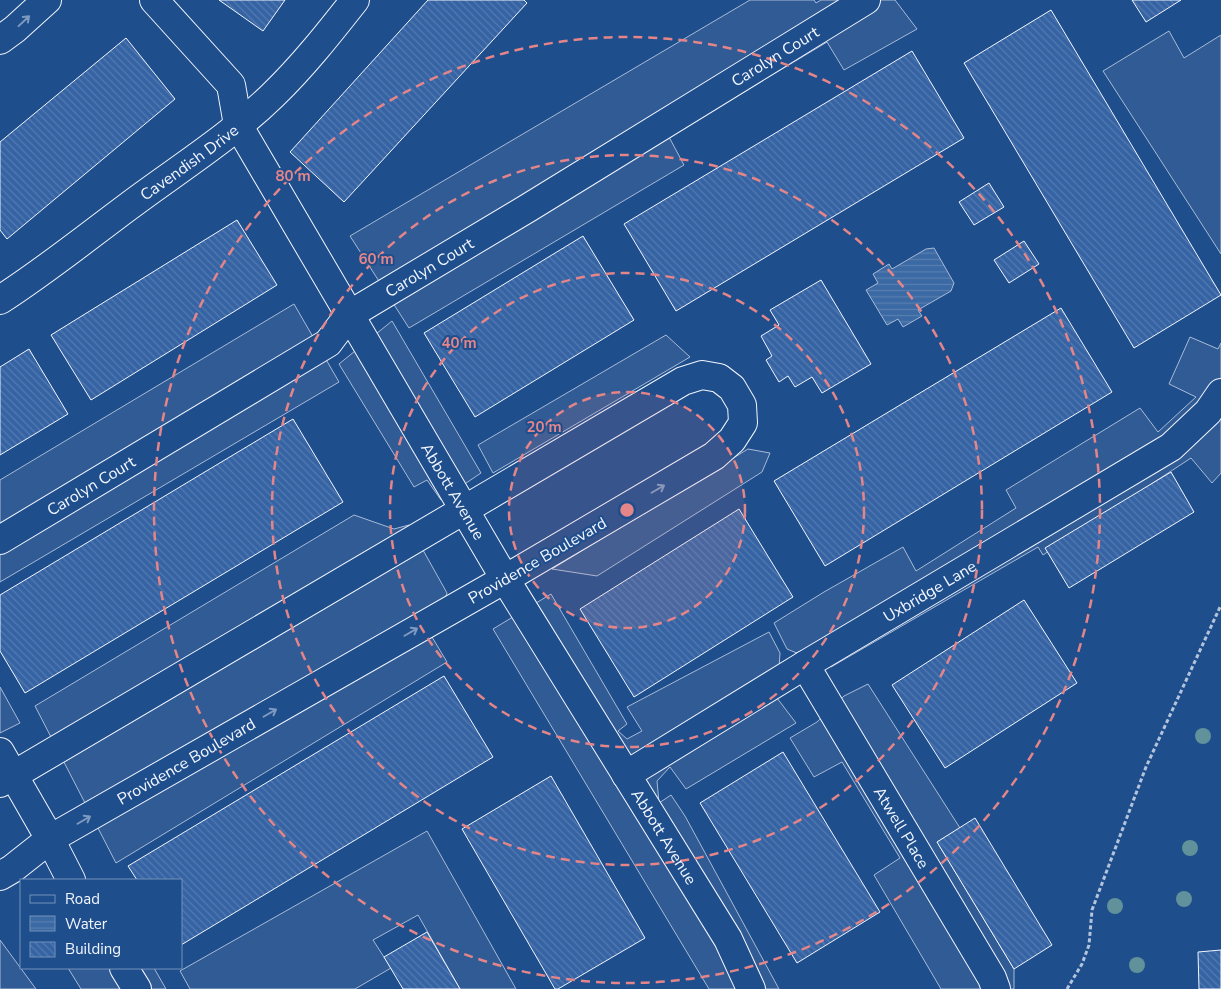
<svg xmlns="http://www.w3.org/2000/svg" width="1221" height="989" viewBox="0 0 1221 989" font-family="'Nunito Sans',sans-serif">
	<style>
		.parking { fill: #305b95; stroke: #a8bbd7 }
		.water { fill: url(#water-rules); stroke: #a8bbd7 }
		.building { fill: url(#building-back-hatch); stroke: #f2f6ff }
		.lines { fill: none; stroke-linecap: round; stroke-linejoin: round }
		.minor-casing { stroke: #f2f6ff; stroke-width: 30 }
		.path { stroke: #b3c4dc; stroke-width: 3; stroke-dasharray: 4 2.5; stroke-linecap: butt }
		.minor { stroke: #1f4e8c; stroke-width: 28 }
		.tree { fill: #61919a }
		.oneway { stroke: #7e9ac0 }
		.ring { fill: none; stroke: #e38589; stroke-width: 2.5; stroke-dasharray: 9 6 }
		.labels { text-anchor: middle; stroke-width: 4; stroke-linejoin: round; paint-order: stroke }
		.street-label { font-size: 16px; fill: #f2f6ff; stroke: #1f4e8c }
		.centre { fill: #e38589; stroke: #1f4e8c; stroke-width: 2.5 }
		.ring-label { font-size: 15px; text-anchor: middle; font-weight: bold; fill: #e38589; stroke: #1f4e8c; stroke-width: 4; stroke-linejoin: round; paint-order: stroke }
	</style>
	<defs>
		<pattern id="water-rules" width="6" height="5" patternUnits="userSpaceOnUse" patternTransform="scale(1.25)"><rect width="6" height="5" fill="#3b69a3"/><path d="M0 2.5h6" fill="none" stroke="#587fb1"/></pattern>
		<pattern id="building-back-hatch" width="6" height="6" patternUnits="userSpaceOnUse" patternTransform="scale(1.25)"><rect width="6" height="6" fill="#3563a3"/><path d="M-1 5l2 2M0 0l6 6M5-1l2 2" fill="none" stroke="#537ab1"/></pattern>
	</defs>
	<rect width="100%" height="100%" fill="#1f4e8c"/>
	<g class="parking">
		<path d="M750,0H814L816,3L821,0H895L917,29L844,70L827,42L669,137L684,165L409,328L350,236Z"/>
		<path d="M1169,31L1184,58L1221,35V254L1103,71Z"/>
		<path d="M294,304L339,382L0,582V480Z"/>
		<path d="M392,321L481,473L441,500L427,480L414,487L339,364Z"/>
		<path d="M666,335L690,357L493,473L478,445Z"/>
		<path d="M1190,337L1218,349L1221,343V473L1212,483L1191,458L1043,555L1038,547L831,667L787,649L774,623L824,592L903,547L916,571L1016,508L1006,490L1140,408L1158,432L1196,397L1169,384Z"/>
		<path d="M748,449L770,453L762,472L597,576L552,569Z"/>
		<path d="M354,515L394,529L409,525L447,593L432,637L447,662L116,863L35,706Z"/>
		<path d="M551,594L627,724L618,731L627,739L642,731L627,707L769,632L780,653L777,698L796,723L686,789L670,767L657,781L659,803L671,795L685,816L779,989H709L493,629Z"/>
		<path d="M868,684L960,828L937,842L1014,969V989H941L874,875L900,858L842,762L814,777L790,738L817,722L844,696Z"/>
		<path d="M0,687L20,723L0,733Z"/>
		<path d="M427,831L516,989H460L418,915L373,940L391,968L355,989H190L180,971Z"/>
		<path d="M0,940L36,989H0Z"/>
		<path d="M68,968H154L166,989H81Z"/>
	</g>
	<path class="water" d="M934,248L954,283L951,291L918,310L922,316L903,327L898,319L887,325L866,290L878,283L873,274L889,264L892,269L926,249Z"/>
	<g class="building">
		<path d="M219,0H285L263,31Z"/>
		<path d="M428,0H524L527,3L344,202L290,152Z"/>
		<path d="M1132,0H1181L1146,22Z"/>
		<path d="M1051,10L1221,295L1134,348L964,63Z"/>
		<path d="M126,38L175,99L7,239L0,230V142Z"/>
		<path d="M912,51L964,138L676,311L624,224Z"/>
		<path d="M989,183L1004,207L974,225L959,202Z"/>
		<path d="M237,220L277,285L91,400L51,335Z"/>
		<path d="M583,236L634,320L475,417L424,333Z"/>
		<path d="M1024,241L1039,264L1009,283L994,260Z"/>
		<path d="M821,280L871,364L822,393L812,377L795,387L788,376L779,382L766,360L772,356L761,336L779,325L770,310Z"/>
		<path d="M1061,308L1112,392L825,566L774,481Z"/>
		<path d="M29,349L68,414L0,455V367Z"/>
		<path d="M293,419L343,502L25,693L0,651V595Z"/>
		<path d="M1171,472L1194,512L1069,588L1045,548Z"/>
		<path d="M739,509L793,597L634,697L580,609Z"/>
		<path d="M1024,600L1077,683L945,768L892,685Z"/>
		<path d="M444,676L493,757L181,945V880H137L128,866Z"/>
		<path d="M783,752L880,912L797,963L700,803Z"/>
		<path d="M551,776L645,938L558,989H555L462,829Z"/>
		<path d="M975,818L1052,945L1014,969L937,842Z"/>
		<path d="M427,932L460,989H403L384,957Z"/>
		<path d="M1221,950V989H1199L1198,952Z"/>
	</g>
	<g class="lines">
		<g class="minor-casing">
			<g id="minor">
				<path id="s1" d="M154,0L231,85L238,125L505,579L728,939L751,989"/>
				<path d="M0,40L15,29L47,0"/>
				<path id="s2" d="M0,300C45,271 86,238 129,206C177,170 230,137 273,95C303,66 329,33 355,0"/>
				<path id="s3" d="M0,540L328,343L349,315L528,208L866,0"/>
				<path id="s4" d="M805,665L992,978L996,989"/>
				<path d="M0,752L50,839L71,880"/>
				<path id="s5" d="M626,775L805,665L1171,447L1208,412L1221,393"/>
				<path d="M0,783L683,381L702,375L719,378L732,388L742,405L743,423L732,440L714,456L505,579L50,839L12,869L0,876"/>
				<path d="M124,968L137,989"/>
			</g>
		</g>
		<path class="path" d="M1067,989L1082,964L1089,945L1092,910L1146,767L1221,605"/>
		<use href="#minor" class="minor"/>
	</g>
	<g class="tree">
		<circle cx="1203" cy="736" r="8"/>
		<circle cx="1190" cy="848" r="8"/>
		<circle cx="1184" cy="899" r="8"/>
		<circle cx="1115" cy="906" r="8"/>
		<circle cx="1137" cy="965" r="8"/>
	</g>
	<defs><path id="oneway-shaft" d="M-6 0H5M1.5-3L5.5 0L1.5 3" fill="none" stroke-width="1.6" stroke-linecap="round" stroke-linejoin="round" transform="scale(1.25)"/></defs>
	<g class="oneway">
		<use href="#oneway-shaft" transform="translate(24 21) rotate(-43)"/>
		<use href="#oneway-shaft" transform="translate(658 489) rotate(-30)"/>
		<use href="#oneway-shaft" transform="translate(411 632) rotate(-30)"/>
		<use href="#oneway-shaft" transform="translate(270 713) rotate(-30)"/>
		<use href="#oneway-shaft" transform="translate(84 820) rotate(-30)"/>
	</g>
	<circle cx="627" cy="510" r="118" fill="#e38589" fill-opacity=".12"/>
	<g class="ring">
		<circle cx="627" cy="510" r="118"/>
		<circle cx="627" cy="510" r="237"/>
		<circle cx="627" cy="510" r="355"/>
		<circle cx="627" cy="510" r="473"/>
	</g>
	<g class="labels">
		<g class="street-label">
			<text dy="6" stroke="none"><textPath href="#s3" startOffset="916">Carolyn Court</textPath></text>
			<text dy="6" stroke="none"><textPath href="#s2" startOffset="234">Cavendish Drive</textPath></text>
			<text dy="6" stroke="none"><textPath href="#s3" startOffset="511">Carolyn Court</textPath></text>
			<text dy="6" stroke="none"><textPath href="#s3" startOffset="106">Carolyn Court</textPath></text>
			<text dy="6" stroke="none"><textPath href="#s1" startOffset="580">Abbott Avenue</textPath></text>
			<text transform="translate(537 560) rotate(-30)" y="6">Providence Boulevard</text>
			<text dy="6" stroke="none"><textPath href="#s5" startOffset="355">Uxbridge Lane</textPath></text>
			<text transform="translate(186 761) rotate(-30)" y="6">Providence Boulevard</text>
			<text dy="6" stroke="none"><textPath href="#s4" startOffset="189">Atwell Place</textPath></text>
			<text dy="6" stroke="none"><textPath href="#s1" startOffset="985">Abbott Avenue</textPath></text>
		</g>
	</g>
	<circle cx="627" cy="510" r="8" class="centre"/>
	<g class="ring-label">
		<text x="293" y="181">80 m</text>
		<text x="376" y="264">60 m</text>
		<text x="459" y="348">40 m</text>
		<text x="544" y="432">20 m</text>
	</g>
	<rect x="20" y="879" width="162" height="90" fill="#1f4e8c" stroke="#7391ba"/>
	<rect x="30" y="895" width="25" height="8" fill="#1f4e8c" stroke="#7391ba"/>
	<text x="65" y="904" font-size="15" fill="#f2f6ff">Road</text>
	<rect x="30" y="916" width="25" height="15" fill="url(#water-rules)" stroke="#7391ba"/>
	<text x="65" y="929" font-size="15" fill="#f2f6ff">Water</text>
	<rect x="30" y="942" width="25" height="15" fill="url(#building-back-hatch)" stroke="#7391ba"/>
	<text x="65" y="954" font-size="15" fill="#f2f6ff">Building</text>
</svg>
